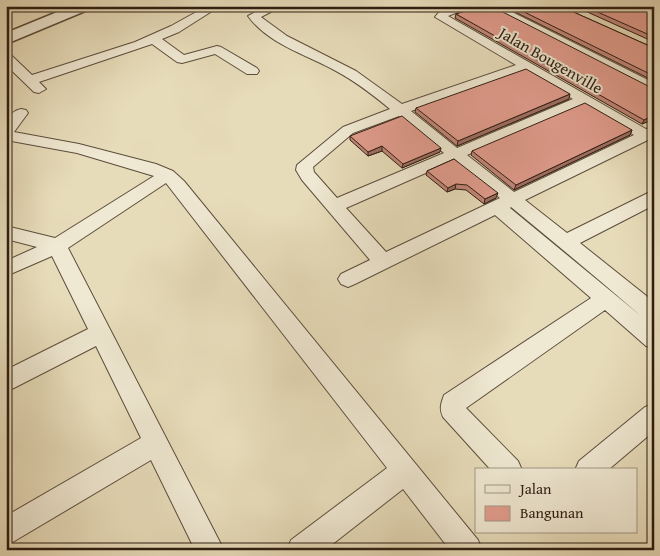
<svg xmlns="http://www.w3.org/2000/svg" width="660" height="556" viewBox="0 0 660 556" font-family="'Gentium Book Plus',serif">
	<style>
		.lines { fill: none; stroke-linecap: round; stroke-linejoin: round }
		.minor-casing { stroke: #5c4d3c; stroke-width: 2 }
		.tertiary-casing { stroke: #5c4d3c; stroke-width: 3 }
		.minor { fill: #efe8d2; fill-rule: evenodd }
		.tertiary { fill: #efe8d2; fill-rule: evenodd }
		.wall { fill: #c28679; stroke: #2e1d12 }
		.shaded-wall { fill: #9e6d63; stroke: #2e1d12 }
		.building { fill: #e19c8d; stroke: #2e1d12 }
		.labels { text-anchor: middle; stroke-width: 4; stroke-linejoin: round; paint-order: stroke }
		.far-street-label { font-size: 16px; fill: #2e1d12; stroke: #efe8d2 }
	</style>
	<rect width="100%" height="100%" fill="#e7dcba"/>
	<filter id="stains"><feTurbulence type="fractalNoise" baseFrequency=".004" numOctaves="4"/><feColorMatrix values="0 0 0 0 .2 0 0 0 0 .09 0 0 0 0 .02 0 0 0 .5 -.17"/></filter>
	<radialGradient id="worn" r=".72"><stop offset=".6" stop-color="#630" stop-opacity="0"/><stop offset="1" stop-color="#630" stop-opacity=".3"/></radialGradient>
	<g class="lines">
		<g class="minor-casing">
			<g id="minor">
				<path d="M207,6H220L179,32L162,39L184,55L217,46L221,47L257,68L259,71L257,74H247L215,54L182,63L177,62L152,44L39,82L46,89L39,93L34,92L6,65V54L11,55L32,75L135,42L171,26Z"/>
				<path d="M267,6H282L261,17L287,36L356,71L402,104L516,65L435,17C443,5 460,6 473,6L448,16L646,129L654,127V137L525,200L567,233L654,190V205L580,243L654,302V323L647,320L654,326V348L646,346L605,310L466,408L518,461L522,470H491L443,417C439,408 441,404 444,395L591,298L495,215L355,284L348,287L341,284L338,279L341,274L370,260L302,180L296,170L297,165L343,127L390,109C373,95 355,81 336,71C307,55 268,44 248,16ZM525,71L573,99L457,148L411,111ZM583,105L634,135L514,192L467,155ZM399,116L444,153L337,198L314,172L313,167L353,133ZM453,161L500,198L386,252L346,208ZM511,207C555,243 598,279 641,316L510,208Z"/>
				<path d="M486,6H500L654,83V93Z"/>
				<path d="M21,109L26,110L28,113L14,132L79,144L156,164L173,171L184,181L478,540L482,550H450L403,489L325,550H287L291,540L387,468L166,183L68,248L224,550H195L151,460L6,546V516L141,438L96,346L6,392V370L88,329L52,256L6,276V261L37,247L6,239V226L55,238L154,176L77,153L6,140C6,127 6,112 21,109Z"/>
				<path d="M654,404V431L608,470H575L579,461L645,407Z"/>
			</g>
		</g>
		<g class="tertiary-casing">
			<path id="tertiary" d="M72,6H92L90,9L6,44V33Z"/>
		</g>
		<use href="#minor" class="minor"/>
		<use href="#tertiary" class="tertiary"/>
	</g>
	<g class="wall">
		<path d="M503,6H560L654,48V81Z"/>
		<path d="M574,6H635L654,14V42Z"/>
		<path d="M456,14L654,119L642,124L455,18Z"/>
		<path d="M569,99L457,146L415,112L416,108Z"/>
		<path d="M632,130L630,135L514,190L471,155L472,151Z"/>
		<path d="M350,136L440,152L402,168L382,151L368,156L350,140Z"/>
		<path d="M454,159L496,198L484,204L466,190L455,189L447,192L426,175L427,171Z"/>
	</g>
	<g class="shaded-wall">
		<path d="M570,94L569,99L457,146L458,141Z"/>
		<path d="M654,115V119L642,124L644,120Z"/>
		<path d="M632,130L630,135L514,190L516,185Z"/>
		<path d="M382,146V151L368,156V152Z"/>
		<path d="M441,148L440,152L402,168L403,164Z"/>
		<path d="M456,184L455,189L447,192L448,188Z"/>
		<path d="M498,193L496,198L484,204L485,199Z"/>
	</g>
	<g class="building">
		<path d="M481,6H491L654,89V115L644,120L456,14Z"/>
		<path d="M512,6H560L654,48V76Z"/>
		<path d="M584,6H635L654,14V37Z"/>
		<path d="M526,69L570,94L458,141L416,108Z"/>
		<path d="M585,103L632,130L516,185L472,151Z"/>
		<path d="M402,116L441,148L403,164L382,146L368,152L350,136Z"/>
		<path d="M454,159L498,193L485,199L467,185L456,184L448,188L427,171Z"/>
	</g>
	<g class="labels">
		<g class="far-street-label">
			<text transform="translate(551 60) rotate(30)" y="6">Jalan Bougenville</text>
		</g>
	</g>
	<rect width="660" height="556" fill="none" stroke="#e7dcba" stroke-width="25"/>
	<rect x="8" y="8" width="645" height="541" fill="none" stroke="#2e1d12" stroke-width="2.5"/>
	<rect x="12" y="12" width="635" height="531" fill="none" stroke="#2e1d12"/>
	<rect x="475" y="468" width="162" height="65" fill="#efe8d2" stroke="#a29785"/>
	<rect x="485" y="485" width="25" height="8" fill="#efe8d2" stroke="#a29785"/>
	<text x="520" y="494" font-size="15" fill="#2e1d12">Jalan</text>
	<rect x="485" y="506" width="25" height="15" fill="#e19c8d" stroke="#a29785"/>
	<text x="520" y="518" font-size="15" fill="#2e1d12">Bangunan</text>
	<rect width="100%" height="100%" filter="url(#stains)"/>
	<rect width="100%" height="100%" fill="url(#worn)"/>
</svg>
